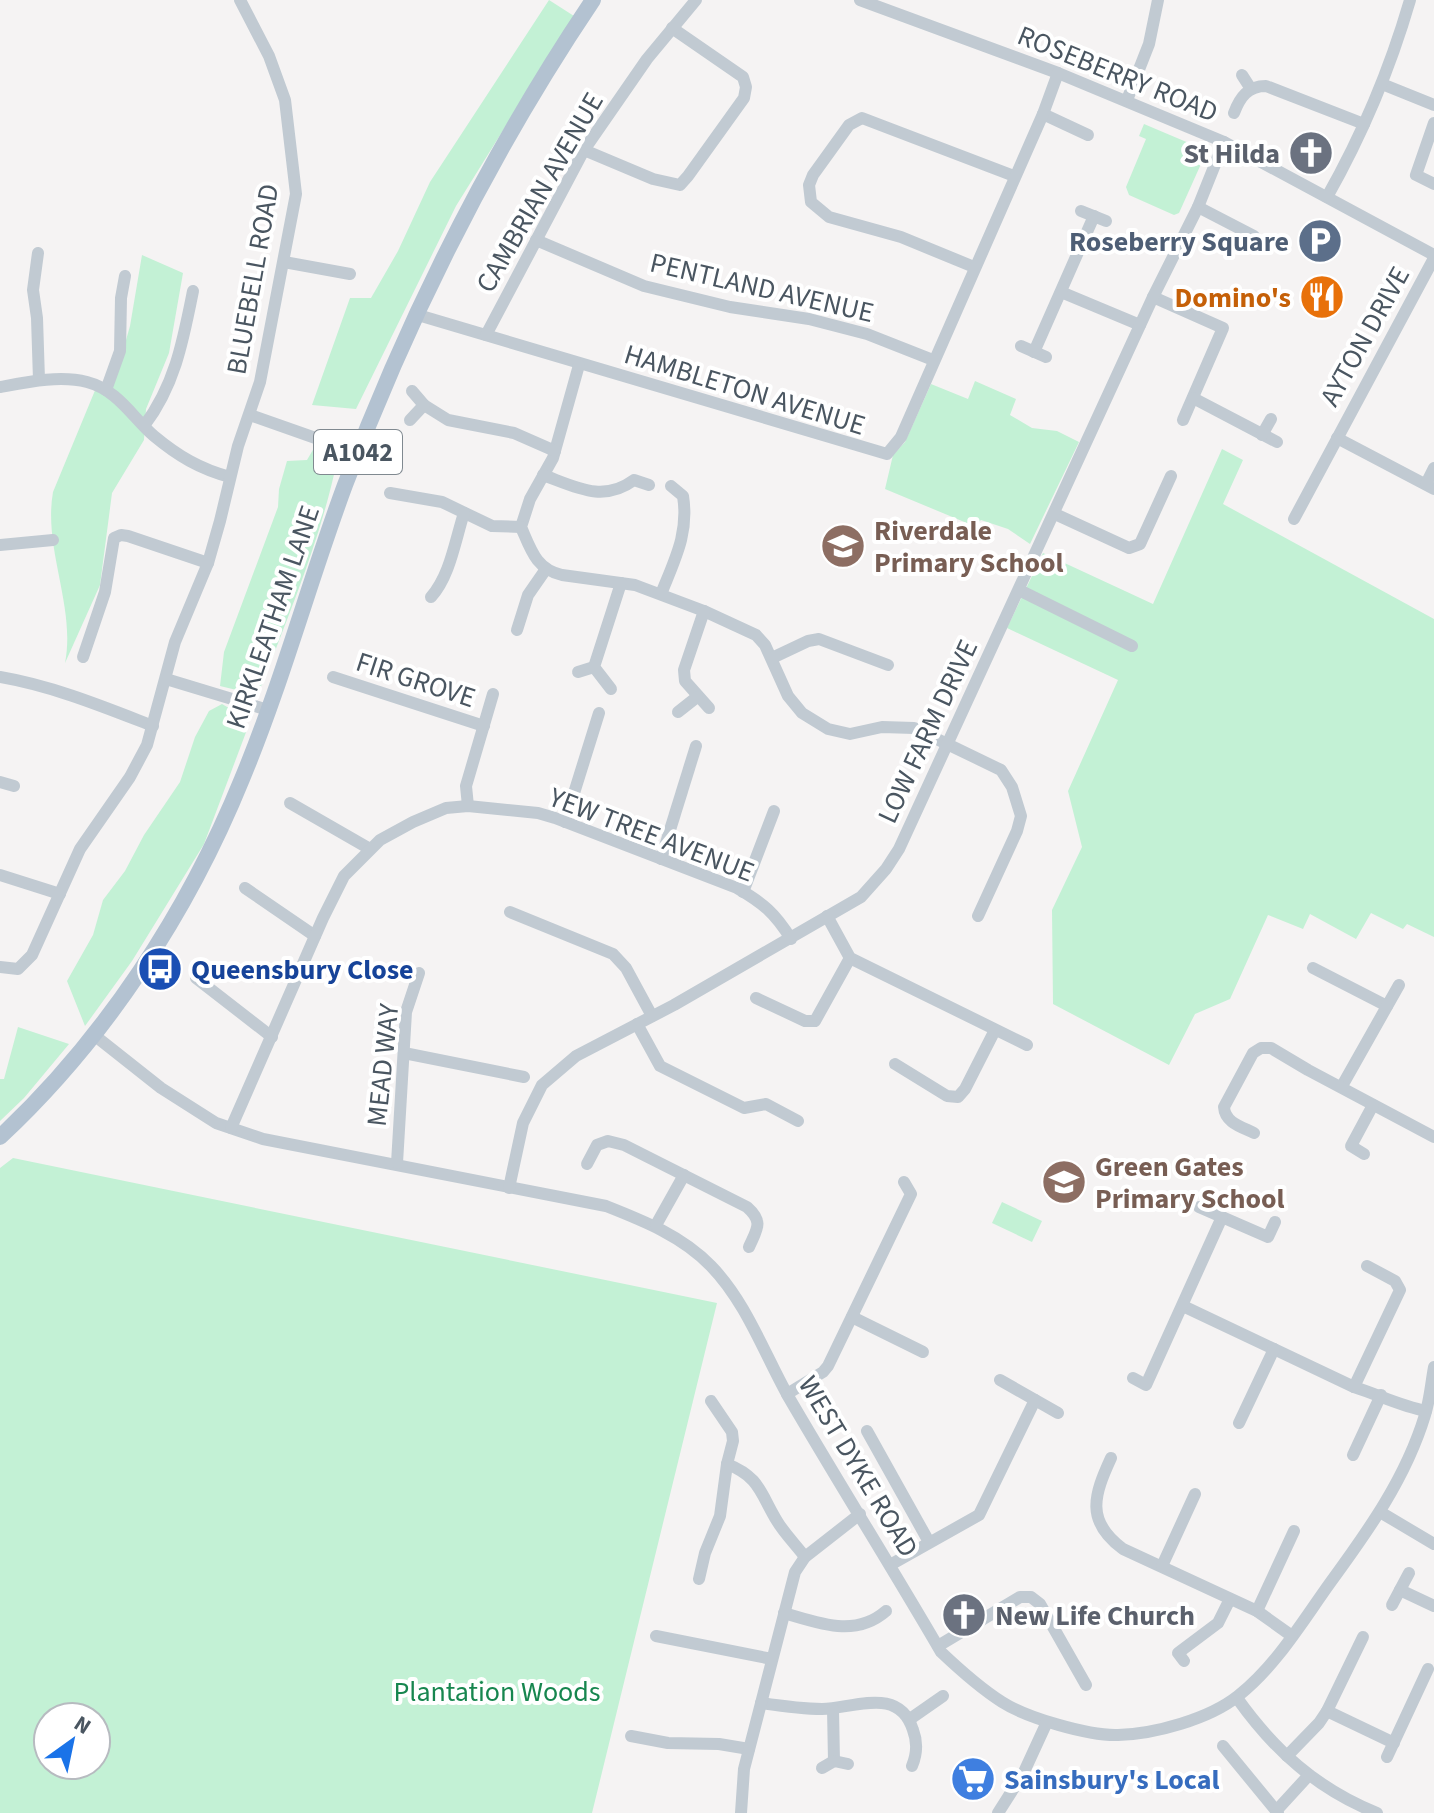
<svg xmlns="http://www.w3.org/2000/svg" width="1434" height="1813" viewBox="0 0 1434 1813" font-family="'Source Sans 3',sans-serif">
	<style>
		.green { fill: #c3f1d5; fill-rule: evenodd }
		.lines { fill: none; stroke-linecap: round; stroke-linejoin: round }
		.minor { stroke: #c1cad2; stroke-width: 12 }
		.major { stroke: #b3c2d1; stroke-width: 16 }
		.labels { text-anchor: middle; stroke-width: 8; stroke-linejoin: round; paint-order: stroke }
		.shield { fill: #fff; stroke: #808990; stroke-width: 2 }
		.shield-label { font-size: 26px; font-weight: bold; fill: #4a5661 }
		.street-label { font-size: 28px; fill: #4a5661; stroke: #fff }
		.worship-label { font-size: 28px; font-weight: bold; fill: #5b616d; stroke: #fff; text-anchor: end }
		.service-label { font-size: 28px; font-weight: bold; fill: #4e5e75; stroke: #fff; text-anchor: end }
		.food-label { font-size: 28px; font-weight: bold; fill: #c56008; stroke: #fff; text-anchor: end }
		.education-label { font-size: 28px; font-weight: bold; fill: #785e54; stroke: #fff; text-anchor: start }
		.transit-label { font-size: 28px; font-weight: bold; fill: #164399; stroke: #fff; text-anchor: start }
		.park-label { font-size: 28px; fill: #17864f; stroke: #fff }
		.shop-label { font-size: 28px; font-weight: bold; fill: #366cbe; stroke: #fff; text-anchor: start }
	</style>
	<rect width="100%" height="100%" fill="#f5f3f3"/>
	<g class="green">
		<path d="M549,0L574,16L456,206L356,409L312,405L350,298H371L398,251L430,182Z"/>
		<path d="M1144,124L1203,149L1205,155L1179,213L1174,215L1129,195L1126,187L1146,139L1139,136Z"/>
		<path d="M142,255L183,273L169,353L146,409L144,440L112,493L100,585L65,663C76,607 43,549 53,492L96,388L110,396L130,326Z"/>
		<path d="M975,381L1016,399L1010,415L1032,428L1057,431L1079,442L1030,544L1008,529L981,520L974,526L885,489L893,455L905,442L931,384L968,399Z"/>
		<path d="M314,448L337,461C321,538 290,611 262,685L249,693L220,686L224,652L278,507L279,489L287,461L307,460Z"/>
		<path d="M1222,449L1243,460L1223,504L1434,619V937L1407,924L1403,929L1371,913L1356,939L1310,914L1303,929L1268,915L1230,999L1195,1014L1169,1065L1053,1004L1052,910L1082,847L1068,791L1118,680L1007,628L1043,553L1153,604Z"/>
		<path d="M222,704L241,715L248,727L204,844L132,961L85,1026L67,981L93,935L103,900L125,871L144,835L180,782L195,737L209,711Z"/>
		<path d="M18,1027L69,1044L24,1098L0,1121V1079H4Z"/>
		<path d="M13,1158L717,1303L592,1813H0V1168ZM48,1717H96V1765H48Z"/>
		<path d="M1002,1202L1042,1221L1032,1242L992,1223Z"/>
	</g>
	<g class="lines">
		<g class="minor">
			<path d="M860,0L1058,73L1224,142L1434,255"/>
			<path d="M1242,75L1251,89"/>
			<path d="M1382,84L1434,105"/>
			<path d="M1127,100L1149,44L1158,0"/>
			<path d="M1234,113C1240,97 1248,86 1266,86L1364,124"/>
			<path d="M1043,114L1088,135"/>
			<path d="M1434,123L1416,175L1434,184"/>
			<path d="M584,150L653,179L680,185L688,176L744,98L746,87L743,77L672,28"/>
			<path d="M1327,197C1362,135 1390,69 1410,0"/>
			<path d="M1198,207L1254,236"/>
			<path d="M1081,211L1106,221"/>
			<path d="M536,240L644,286L730,307L809,319L867,334L933,360"/>
			<path d="M38,253L33,290L37,318L39,380"/>
			<path d="M284,262L350,274"/>
			<path d="M974,267L901,237L829,217L811,202L809,185L813,175L849,125L862,118L1014,176"/>
			<path d="M1061,292L1140,325"/>
			<path d="M1153,297L1223,328L1183,420"/>
			<path d="M418,315L887,454L901,437L1043,114L1058,73"/>
			<path d="M486,335L584,150L647,59L696,0"/>
			<path d="M1021,346L1046,357"/>
			<path d="M1034,352L1094,216"/>
			<path d="M579,365L553,458L530,499L521,527C531,550 536,569 562,575L635,585L704,611L756,635L765,645L788,696L802,713L828,729L850,734L882,727L914,728L1001,770L1012,787L1021,816L1017,831L978,916"/>
			<path d="M0,387C27,382 60,375 87,382C118,390 132,417 154,436C178,456 200,469 230,477"/>
			<path d="M106,390L120,351L121,298L125,276"/>
			<path d="M1193,398L1277,442"/>
			<path d="M424,405L448,420L514,433L555,451"/>
			<path d="M250,415L358,453"/>
			<path d="M410,420L424,405L412,391"/>
			<path d="M144,426C175,385 183,341 193,291"/>
			<path d="M1262,435L1271,419"/>
			<path d="M1337,438L1434,489"/>
			<path d="M543,475C576,487 603,503 634,480L649,485"/>
			<path d="M1426,484L1434,468"/>
			<path d="M390,493L442,502L492,526L521,527"/>
			<path d="M1055,514L1129,548L1140,544L1171,476"/>
			<path d="M1294,519L1434,258"/>
			<path d="M0,545L53,540"/>
			<path d="M1019,590L1132,646"/>
			<path d="M661,594C675,559 689,533 683,496L671,486"/>
			<path d="M431,597C450,576 455,541 464,513"/>
			<path d="M704,611L684,670L685,681L709,708"/>
			<path d="M517,630L528,595L546,569"/>
			<path d="M83,657L105,592L114,538L121,535L128,536L208,563"/>
			<path d="M772,658L808,641L819,639L888,665"/>
			<path d="M578,672L594,667"/>
			<path d="M0,677C53,686 104,707 153,726"/>
			<path d="M333,677L484,726"/>
			<path d="M166,679L268,710"/>
			<path d="M611,689L594,667L621,583"/>
			<path d="M678,712L697,697"/>
			<path d="M0,782L14,786"/>
			<path d="M290,803L370,849"/>
			<path d="M468,806L466,786L493,694"/>
			<path d="M565,822L599,713"/>
			<path d="M661,859L696,746"/>
			<path d="M0,875L60,894"/>
			<path d="M245,888L315,936"/>
			<path d="M743,892L774,811"/>
			<path d="M510,912L613,954L626,968L652,1016"/>
			<path d="M827,916L850,958L1027,1045"/>
			<path d="M0,967L18,969L32,955L80,849L130,777L147,745L175,642L208,563L220,521L238,446L260,382L296,194L285,100L269,56L240,0"/>
			<path d="M1313,968L1387,1006"/>
			<path d="M196,978L272,1037"/>
			<path d="M756,998L805,1021H815L850,958"/>
			<path d="M637,1024L660,1066L744,1108L766,1104L798,1121"/>
			<path d="M94,1035L161,1088L216,1123L263,1139L606,1206C644,1221 682,1236 711,1266C746,1302 764,1353 788,1396C838,1482 891,1566 941,1652C960,1670 980,1688 1002,1702C1027,1718 1089,1736 1118,1735C1155,1734 1209,1719 1238,1696C1276,1666 1302,1622 1330,1583C1368,1531 1406,1478 1425,1415C1430,1399 1431,1383 1434,1367"/>
			<path d="M404,1053L524,1077"/>
			<path d="M895,1064L947,1096L958,1097L965,1089L995,1030"/>
			<path d="M1342,1086L1399,985"/>
			<path d="M231,1128L323,918L344,876L380,840L413,822L446,808L468,806L538,813L555,818L737,888C763,903 775,913 791,939"/>
			<path d="M1254,1133C1242,1127 1225,1123 1224,1107L1253,1053L1261,1048H1271L1308,1070L1434,1137"/>
			<path d="M1364,1154L1351,1146L1373,1105"/>
			<path d="M397,1163L406,1012L419,973"/>
			<path d="M587,1164L597,1145L608,1141L624,1145L747,1207C764,1222 757,1229 749,1247"/>
			<path d="M509,1188L523,1123L542,1085L576,1056L674,1005L861,897L886,869L899,849L1153,297L1198,207L1224,142"/>
			<path d="M1199,1207L1268,1237L1275,1222"/>
			<path d="M656,1225L684,1175"/>
			<path d="M1183,1306L1354,1387C1379,1395 1401,1406 1426,1411"/>
			<path d="M852,1317L923,1352"/>
			<path d="M1133,1378L1146,1385L1222,1217"/>
			<path d="M1000,1380L1058,1413"/>
			<path d="M1354,1387L1400,1290L1395,1281L1367,1266"/>
			<path d="M787,1394L823,1372L828,1366L911,1194L904,1182"/>
			<path d="M1239,1423L1274,1349"/>
			<path d="M867,1431L929,1542"/>
			<path d="M1353,1455L1381,1395"/>
			<path d="M1111,1458C1094,1495 1085,1521 1123,1549L1257,1611L1292,1636"/>
			<path d="M727,1464C760,1477 760,1493 777,1521C784,1533 796,1545 805,1557"/>
			<path d="M1380,1512L1434,1544"/>
			<path d="M890,1565L979,1515L1035,1400"/>
			<path d="M1162,1566L1195,1494"/>
			<path d="M699,1579L705,1553L720,1516L727,1464L733,1441L732,1432L711,1401"/>
			<path d="M1400,1590L1434,1606"/>
			<path d="M1392,1605L1409,1573"/>
			<path d="M1257,1611L1294,1531"/>
			<path d="M784,1613C819,1623 855,1638 886,1611"/>
			<path d="M656,1636L772,1659"/>
			<path d="M938,1646L1020,1597H1031L1040,1604L1086,1685"/>
			<path d="M1184,1661L1178,1653L1218,1623L1230,1599"/>
			<path d="M1237,1698C1274,1750 1317,1789 1377,1813"/>
			<path d="M761,1703C781,1706 801,1709 822,1709C855,1708 899,1686 913,1730C918,1743 917,1754 912,1766"/>
			<path d="M833,1709L834,1761"/>
			<path d="M1327,1711L1394,1743"/>
			<path d="M910,1719L943,1696"/>
			<path d="M631,1736L668,1743L719,1744L749,1749"/>
			<path d="M1223,1746L1278,1813"/>
			<path d="M1287,1756L1319,1723L1327,1711L1363,1637"/>
			<path d="M1387,1757L1428,1669"/>
			<path d="M822,1768L834,1761L848,1764"/>
			<path d="M1276,1811L1309,1775"/>
			<path d="M741,1813L744,1769L795,1572L805,1557L860,1514"/>
			<path d="M998,1813L1024,1772L1047,1722"/>
		</g>
		<path class="major" d="M0,1137C105,1039 188,912 242,779C282,683 309,582 345,485C409,316 492,150 593,0"/>
	</g>
	<defs>
		<g id="church-disc" transform="scale(2.3)"><circle r="9.5" fill="#6b7280" stroke="#fff"/><path d="M-1.2-6h2.4v3.5h3.3v2.4h-3.3V6h-2.4V-.1h-3.3v-2.4h3.3Z" fill="#fff"/></g>
		<g id="parking-disc" transform="scale(2.3)"><circle r="9.5" fill="#5c6f8a" stroke="#fff"/><path d="M-3.5-5.5H1a3.5 3.5 0 0 1 0 7H-1V5.5H-3.5ZM-1-3.4V-.6H.8a1.4 1.4 0 0 0 0-2.8Z" fill="#fff"/></g>
		<g id="restaurant-disc" transform="scale(2.3)"><circle r="9.5" fill="#e8710a" stroke="#fff"/><path d="M-5-6h1v4h1v-4h1v4h1v-4h1v5L-1.5 .5V6h-2V.5L-5-1ZM5-6V6H3V1.5H1.5Q1.5-4 5-6Z" fill="#fff"/></g>
		<g id="school-disc" transform="scale(2.3)"><circle r="9.5" fill="#8d6e63" stroke="#fff"/><path d="M0-5L7-2L0 1L-7-2ZM-4 1L0 2.5L4 1V4Q0 6-4 4Z" fill="#fff"/></g>
		<g id="bus-disc" transform="scale(2.3)"><circle r="9.5" fill="#1a4fb4" stroke="#fff"/><path d="M-5-6H5V4H4V6H2V4H-2V6H-4V4H-5ZM-3.5-4V0h7V-4ZM-3.5 1.2v1.5H-2V1.2ZM2 1.2v1.5H3.5V1.2Z" fill="#fff"/></g>
		<g id="supermarket-disc" transform="scale(2.3)"><circle r="9.5" fill="#3f7fe0" stroke="#fff"/><path d="M-6-5.5h2.5l.6 2H6L4.5 2H-2.5L-4.4-4H-6ZM-1.5 3.2a1.3 1.3 0 1 0 .1 0ZM3 3.2a1.3 1.3 0 1 0 .1 0Z" fill="#fff"/></g>
	</defs>
	<g fill-rule="evenodd">
		<use href="#church-disc" x="1311" y="153"/>
		<use href="#parking-disc" x="1320" y="241"/>
		<use href="#restaurant-disc" x="1322" y="297"/>
		<use href="#school-disc" x="843" y="546"/>
		<use href="#bus-disc" x="160" y="969"/>
		<use href="#school-disc" x="1064" y="1182"/>
		<use href="#church-disc" x="964" y="1615"/>
		<use href="#supermarket-disc" x="973" y="1779"/>
	</g>
	<g class="labels">
		<rect class="shield" x="314" y="430" width="88" height="44" rx="6"/>
		<g class="shield-label">
			<text x="358" y="461">A1042</text>
		</g>
		<g class="street-label">
			<text transform="translate(1118 73) rotate(22)" y="10">ROSEBERRY ROAD</text>
			<text transform="translate(539 192) rotate(-60)" y="10">CAMBRIAN AVENUE</text>
			<text transform="translate(252 279) rotate(-80)" y="10">BLUEBELL ROAD</text>
			<text transform="translate(762 287) rotate(13)" y="10">PENTLAND AVENUE</text>
			<text transform="translate(1364 336) rotate(-61)" y="10">AYTON DRIVE</text>
			<text transform="translate(745 389) rotate(17)" y="10">HAMBLETON AVENUE</text>
			<text transform="translate(272 617) rotate(-71)" y="10">KIRKLEATHAM LANE</text>
			<text transform="translate(416 679) rotate(18)" y="10">FIR GROVE</text>
			<text transform="translate(927 731) rotate(-65)" y="10">LOW FARM DRIVE</text>
			<text transform="translate(652 834) rotate(21)" y="10">YEW TREE AVENUE</text>
			<text transform="translate(382 1065) rotate(-84)" y="10">MEAD WAY</text>
			<text transform="translate(859 1466) rotate(59)" y="10">WEST DYKE ROAD</text>
		</g>
		<g class="worship-label">
			<text x="1280" y="163">St Hilda</text>
			<text x="995" y="1625" text-anchor="start">New Life Church</text>
		</g>
		<g class="service-label">
			<text x="1289" y="251">Roseberry Square</text>
		</g>
		<g class="food-label">
			<text x="1291" y="307">Domino's</text>
		</g>
		<g class="education-label">
			<text x="874" y="540">Riverdale<tspan x="874" dy="32">Primary School</tspan></text>
			<text x="1095" y="1176">Green Gates<tspan x="1095" dy="32">Primary School</tspan></text>
		</g>
		<g class="transit-label">
			<text x="191" y="979">Queensbury Close</text>
		</g>
		<g class="park-label">
			<text x="497" y="1701">Plantation Woods</text>
		</g>
		<g class="shop-label">
			<text x="1004" y="1789">Sainsbury's Local</text>
		</g>
	</g>
	<g transform="translate(72 1741) rotate(33)"><circle r="38" fill="#ffffff" stroke="#b7bbc0" stroke-width="2"/>
	<path d="M0-6L14 30L0 20L-14 30Z" fill="#1a73e8"/>
	<text y="-12" font-size="22" font-weight="bold" text-anchor="middle" fill="#4a5661">N</text>
	</g>
</svg>
